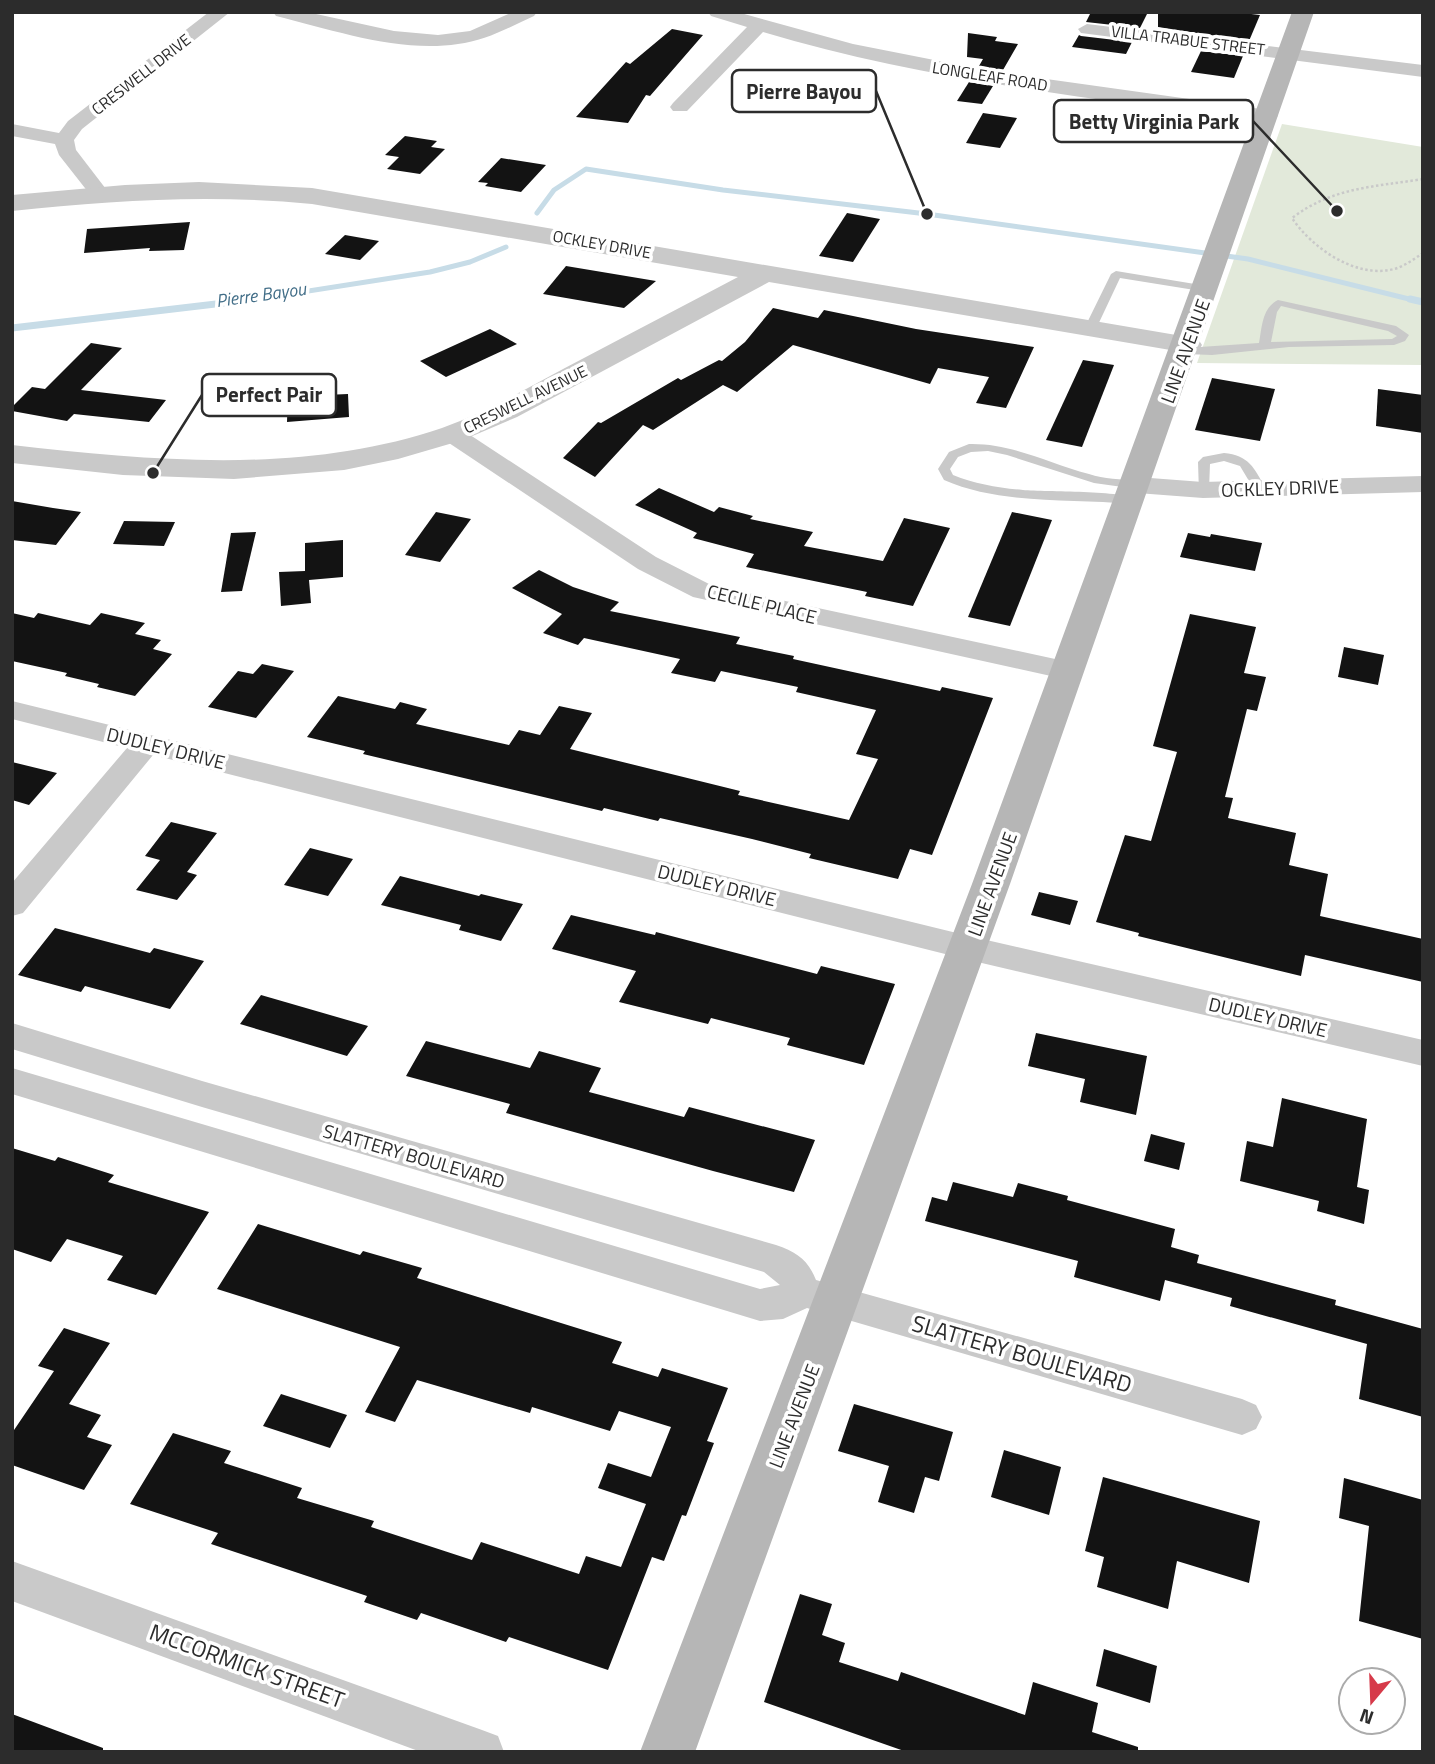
<svg xmlns="http://www.w3.org/2000/svg" width="1435" height="1764" viewBox="0 0 1435 1764" font-family="'Titillium Web',sans-serif">
	<style>
		.green { fill: #e2e9da }
		.lines { fill: none; stroke-linecap: round; stroke-linejoin: round }
		.stream-far1 { stroke: #c7dce7; stroke-width: 5 }
		.stream { stroke: #c7dce7; stroke-width: 7 }
		.building { fill: #131313 }
		.path { stroke: #c9c9c9; stroke-width: 2.5; stroke-dasharray: 2.5 2.5; stroke-linecap: butt }
		.service { fill: #c9c9c9; fill-rule: evenodd }
		.minor { fill: #c9c9c9; fill-rule: evenodd }
		.tertiary { fill: #c9c9c9; fill-rule: evenodd }
		.secondary { fill: #b6b6b6; fill-rule: evenodd }
		.labels { text-anchor: middle; stroke-width: 7; stroke-linejoin: round; paint-order: stroke }
		.far-street-label { font-size: 16px; fill: #2c2c2c; stroke: #fff }
		.far-water-label { font-size: 18px; font-style: italic; fill: #416d87; stroke: #fff }
		.street-label { font-size: 19px; fill: #2c2c2c; stroke: #fff }
		.near-street-label { font-size: 23px; fill: #2c2c2c; stroke: #fff }
		.leader { fill: none; stroke: #2c2c2c; stroke-width: 2.5 }
		.callout-dot { fill: #2c2c2c; stroke: #fff; stroke-width: 2.5 }
		.callout { fill: #fff; stroke: #2c2c2c; stroke-width: 2.5 }
		.callout-label { font-size: 21px; text-anchor: middle; font-weight: bold; fill: #2c2c2c }
	</style>
	<rect width="100%" height="100%" fill="#fff"/>
	<path class="green" d="M1282,124L1423,147V365L1197,363Z"/>
	<g class="lines">
		<g class="stream-far1">
			<path d="M537,213L554,190L586,169L723,190L927,214L1248,259L1417,301"/>
			<path d="M245,301L430,272L470,262L506,247"/>
		</g>
		<g class="stream">
			<path d="M1410,299L1423,302"/>
			<path d="M12,328L258,299"/>
		</g>
	</g>
	<g class="building">
		<path d="M1091,12H1148L1140,28L1086,22Z"/>
		<path d="M1158,12H1234L1260,15L1249,41L1158,27Z"/>
		<path d="M672,29L703,35L650,96L646,95L628,123L576,117L626,62L630,64Z"/>
		<path d="M968,33L997,37L995,41L1018,44L1003,70L979,66L983,59L967,57Z"/>
		<path d="M1079,35L1081,36L1132,42L1126,54L1072,47Z"/>
		<path d="M1201,51L1243,56L1234,78L1191,72Z"/>
		<path d="M969,82L993,86L982,104L957,101Z"/>
		<path d="M983,113L1017,118L1000,148L966,143Z"/>
		<path d="M405,136L437,141L431,147L445,149L420,174L387,169L399,157L385,155Z"/>
		<path d="M501,158L546,165L521,192L485,186L488,183L478,182Z"/>
		<path d="M847,213L880,219L853,262L819,256Z"/>
		<path d="M190,222L184,250L149,251L150,248L84,253L87,229Z"/>
		<path d="M345,235L379,241L360,260L325,254Z"/>
		<path d="M566,266L656,281L624,308L543,294Z"/>
		<path d="M773,308L818,318L824,310L916,329L1034,347L1006,408L976,403L989,377L938,368L930,384L793,345L737,392L723,385L653,430L643,425L595,477L563,458L598,422L601,423L678,378L681,380L719,360L722,361L745,342Z"/>
		<path d="M490,329L517,344L446,377L420,361Z"/>
		<path d="M91,343L122,348L81,390L166,400L149,422L74,414L67,421L12,411V407L32,387L45,389Z"/>
		<path d="M1083,360L1114,365L1082,447L1046,440Z"/>
		<path d="M1212,378L1275,389L1260,441L1195,430Z"/>
		<path d="M324,387L325,395L348,394L349,417L287,422L288,390Z"/>
		<path d="M1378,389L1423,395V433L1376,426Z"/>
		<path d="M659,488L714,512L719,507L753,516L750,519L813,532L804,546L883,561L904,518L950,528L913,606L865,596L867,592L746,567L754,554L693,538L697,533L635,505Z"/>
		<path d="M12,501L53,508L81,512L56,545L12,540Z"/>
		<path d="M436,512L471,519L440,562L405,555Z"/>
		<path d="M1012,512L1052,520L1010,626L968,617Z"/>
		<path d="M124,521L175,522L164,546L113,544Z"/>
		<path d="M256,532L242,591L221,592L231,533Z"/>
		<path d="M1188,533L1210,537L1211,534L1262,543L1255,571L1180,557Z"/>
		<path d="M343,540V577L309,580L311,603L281,606L279,572L305,571V543Z"/>
		<path d="M539,570L573,587L619,602L610,611L740,637L736,644L794,656L793,659L940,691L942,687L993,698L932,855L910,849L898,879L809,858L811,854L752,839L660,818L658,821L604,808L602,811L363,754L365,751L307,737L338,696L395,709L400,702L427,709L416,724L509,745L519,730L540,735L559,706L592,713L570,749L740,791L738,795L849,820L878,759L856,754L876,710L796,692L798,687L721,671L715,682L671,673L680,659L584,638L578,645L543,633L562,614L512,588Z"/>
		<path d="M12,613L34,618L38,613L90,625L101,613L145,623L135,634L161,640L153,649L172,654L135,696L97,687L99,684L65,676L67,673L12,661Z"/>
		<path d="M1190,614L1256,627L1244,673L1266,677L1257,711L1247,709L1225,797L1233,798L1228,818L1296,833L1289,865L1328,874L1320,916L1423,939V982L1305,955L1301,976L1138,936L1139,933L1096,922L1125,835L1151,841L1177,752L1153,746Z"/>
		<path d="M1344,647L1384,655L1378,685L1338,677Z"/>
		<path d="M262,664L294,671L256,718L208,707L238,671L253,674Z"/>
		<path d="M12,762L57,773L29,805L12,800Z"/>
		<path d="M171,822L217,833L187,872L197,875L177,900L136,890L160,860L145,856Z"/>
		<path d="M310,848L353,859L328,896L284,885Z"/>
		<path d="M400,876L479,896L481,894L523,904L501,941L459,930L461,925L381,905Z"/>
		<path d="M1039,892L1078,901L1070,925L1031,915Z"/>
		<path d="M571,915L655,935L656,932L817,974L821,966L895,984L864,1065L787,1045L790,1038L711,1018L708,1024L619,1002L636,971L552,949Z"/>
		<path d="M55,928L150,953L154,948L204,961L170,1009L85,986L81,992L18,975Z"/>
		<path d="M261,995L368,1026L347,1056L240,1024Z"/>
		<path d="M1036,1033L1147,1056L1136,1115L1080,1102L1085,1079L1028,1066Z"/>
		<path d="M426,1041L530,1068L539,1051L601,1068L589,1092L684,1117L689,1107L815,1140L794,1192L713,1171L506,1113L510,1104L406,1076Z"/>
		<path d="M1282,1098L1367,1119L1357,1187L1369,1190L1364,1224L1317,1211L1319,1201L1240,1181L1247,1141L1273,1147Z"/>
		<path d="M1151,1134L1185,1143L1179,1170L1144,1161Z"/>
		<path d="M12,1148L55,1161L58,1157L114,1175L108,1182L209,1212L156,1295L107,1280L123,1256L67,1239L51,1262L12,1249Z"/>
		<path d="M953,1182L1013,1197L1018,1183L1068,1196L1067,1200L1175,1229L1171,1247L1199,1255L1197,1263L1336,1300L1335,1305L1423,1329V1417L1359,1399L1367,1344L1230,1306L1232,1298L1165,1280L1160,1301L1074,1277L1078,1261L925,1221L932,1197L947,1201Z"/>
		<path d="M258,1224L360,1255L363,1251L422,1268L417,1278L622,1342L612,1363L658,1377L662,1368L728,1388L707,1441L714,1443L686,1516L682,1515L664,1561L652,1557L608,1670L509,1637L506,1642L421,1613L417,1620L364,1602L367,1596L211,1544L218,1533L130,1504L173,1433L231,1451L224,1463L302,1488L297,1498L374,1521L371,1527L472,1560L481,1542L579,1574L586,1556L621,1567L646,1504L598,1488L608,1463L651,1477L671,1427L619,1411L610,1431L532,1407L530,1413L417,1380L395,1422L365,1412L400,1347L217,1289Z"/>
		<path d="M64,1328L110,1343L69,1404L101,1415L87,1437L112,1445L84,1490L12,1465V1433L54,1371L38,1366Z"/>
		<path d="M281,1394L347,1415L330,1448L263,1426Z"/>
		<path d="M854,1404L953,1432L939,1481L925,1477L914,1513L878,1502L889,1466L838,1451Z"/>
		<path d="M1004,1450L1061,1467L1049,1515L991,1497Z"/>
		<path d="M1103,1477L1260,1521L1249,1583L1177,1561L1168,1609L1097,1587L1104,1557L1085,1551Z"/>
		<path d="M1344,1478L1423,1500V1639L1359,1621L1369,1526L1339,1518Z"/>
		<path d="M800,1594L832,1604L822,1635L845,1643L839,1662L898,1681L901,1672L1025,1715L1033,1682L1098,1703L1092,1732L1138,1747V1752H907L764,1702Z"/>
		<path d="M1104,1649L1157,1666L1150,1703L1096,1686Z"/>
		<path d="M12,1714L103,1748V1752H12Z"/>
	</g>
	<g class="lines">
		<path class="path" d="M1423,179C1374,187 1333,187 1292,218C1312,248 1356,279 1394,269C1405,266 1414,259 1423,253"/>
		<g class="service">
			<path d="M1116,271L1207,286L1213,289L1207,292L1120,278L1096,329L1086,331L1084,329L1111,274Z"/>
			<path d="M1278,300L1396,326L1409,335L1405,341L1394,345L1289,347L1212,355L1185,354L1179,351L1185,348L1259,343C1262,327 1262,308 1278,300ZM1281,306L1388,331L1397,336L1392,339L1271,342L1277,312Z"/>
			<path d="M969,444C1012,443 1048,463 1089,474C1104,479 1121,479 1137,481L1143,485L1137,489L1094,483L1007,455L988,451L971,452L958,457L950,469L953,475C975,484 999,488 1023,490C1045,492 1125,490 1137,500L1131,504C1070,498 1001,505 944,480L938,469L949,452Z"/>
			<path d="M1224,453C1248,455 1255,468 1265,488L1263,491H1255L1240,466L1224,461L1210,464L1209,490L1203,494L1199,493L1198,462L1203,457Z"/>
		</g>
		<g class="minor">
			<path d="M209,12H230L82,129L74,140L76,150L109,193L106,197H92L59,155L55,144L12,136V124L59,133L68,121Z"/>
			<path d="M273,12H307L394,31L438,35L470,31L513,12H537L534,16C510,27 485,41 458,44C399,53 333,30 276,16Z"/>
			<path d="M708,12H737L853,44L990,71L1268,110L1278,116L1268,122C1099,99 926,81 763,32L687,111H673L670,107L673,103L747,27L711,16Z"/>
			<path d="M1087,24L1423,65V77L1081,33L1078,29Z"/>
			<path d="M452,427L461,429L656,557L711,585L1069,662L1079,665L1083,671L1079,677L1069,680L693,597L638,569L443,439L440,434L443,429Z"/>
			<path d="M1423,476V492L1203,498L1137,493L1128,490L1124,485L1128,480L1137,477L1203,482Z"/>
			<path d="M12,701L969,936L1423,1040V1066L969,960L153,755L23,913L12,916V883L127,748L12,719Z"/>
			<path d="M12,1023L202,1081L776,1245C797,1252 808,1260 816,1280L1242,1399L1256,1405L1262,1417L1256,1429L1242,1435L807,1308L783,1319L760,1321L12,1094V1068L760,1289L780,1285L764,1272L202,1107L12,1049Z"/>
			<path d="M12,1561L482,1730L498,1736L504,1752H421L12,1601Z"/>
		</g>
		<path class="tertiary" d="M199,182L312,188L1188,337L1198,339L1202,345L1198,351L1188,353L769,282L517,417L463,440L398,459L344,470L234,479L123,475L12,463V445C155,461 303,475 442,428C492,410 537,382 584,358C635,331 687,304 738,277L312,204C211,194 113,200 12,211V195L125,185Z"/>
		<path class="secondary" d="M1292,12H1314L1010,884L695,1752H640L972,884Z"/>
	</g>
	<g class="labels">
		<g class="far-street-label">
			<text transform="translate(1188 40) rotate(7)" y="6">VILLA TRABUE STREET</text>
			<text transform="translate(141 74) rotate(-38)" y="6">CRESWELL DRIVE</text>
			<text transform="translate(990 76) rotate(9)" y="6">LONGLEAF ROAD</text>
			<text transform="translate(602 244) rotate(10)" y="6">OCKLEY DRIVE</text>
			<text transform="translate(525 399) rotate(-26)" y="6">CRESWELL AVENUE</text>
		</g>
		<g class="far-water-label">
			<text transform="translate(261 295) rotate(-8)" y="6">Pierre Bayou</text>
		</g>
		<g class="street-label">
			<text transform="translate(1185 351) rotate(-70)" y="7">LINE AVENUE</text>
			<text transform="translate(1280 488) rotate(-2)" y="7">OCKLEY DRIVE</text>
			<text transform="translate(762 604) rotate(14)" y="7">CECILE PLACE</text>
			<text transform="translate(166 748) rotate(14)" y="7">DUDLEY DRIVE</text>
			<text transform="translate(992 884) rotate(-70)" y="7">LINE AVENUE</text>
			<text transform="translate(717 885) rotate(14)" y="7">DUDLEY DRIVE</text>
			<text transform="translate(1268 1017) rotate(13)" y="7">DUDLEY DRIVE</text>
			<text transform="translate(414 1156) rotate(16)" y="7">SLATTERY BOULEVARD</text>
			<text transform="translate(794 1416) rotate(-69)" y="7">LINE AVENUE</text>
		</g>
		<g class="near-street-label">
			<text transform="translate(1022 1354) rotate(16)" y="8">SLATTERY BOULEVARD</text>
			<text transform="translate(247 1666) rotate(20)" y="8">MCCORMICK STREET</text>
		</g>
	</g>
	<path class="leader" d="M927 214L876 91M1337 211L1253 121M153 473L202 395"/>
	<g class="callout-dot">
		<circle cx="927" cy="214" r="7"/>
		<circle cx="1337" cy="211" r="7"/>
		<circle cx="153" cy="473" r="7"/>
	</g>
	<g class="callout">
		<rect x="732" y="70" width="144" height="42" rx="7"/>
		<rect x="1054" y="100" width="199" height="42" rx="7"/>
		<rect x="202" y="374" width="134" height="42" rx="7"/>
	</g>
	<g class="callout-label">
		<text x="804" y="99">Pierre Bayou</text>
		<text x="1154" y="129">Betty Virginia Park</text>
		<text x="269" y="402">Perfect Pair</text>
	</g>
	<rect width="1435" height="1764" fill="none" stroke="#2c2c2c" stroke-width="28"/>
	<g transform="translate(1372 1701) rotate(199)"><circle r="33" fill="#ffffff" stroke="#ababab" stroke-width="2"/>
	<path d="M0-5L12 26L0 18L-12 26Z" fill="#d63a4a"/>
	<text y="-10" font-size="19" font-weight="bold" text-anchor="middle" fill="#2c2c2c">N</text>
	</g>
</svg>
